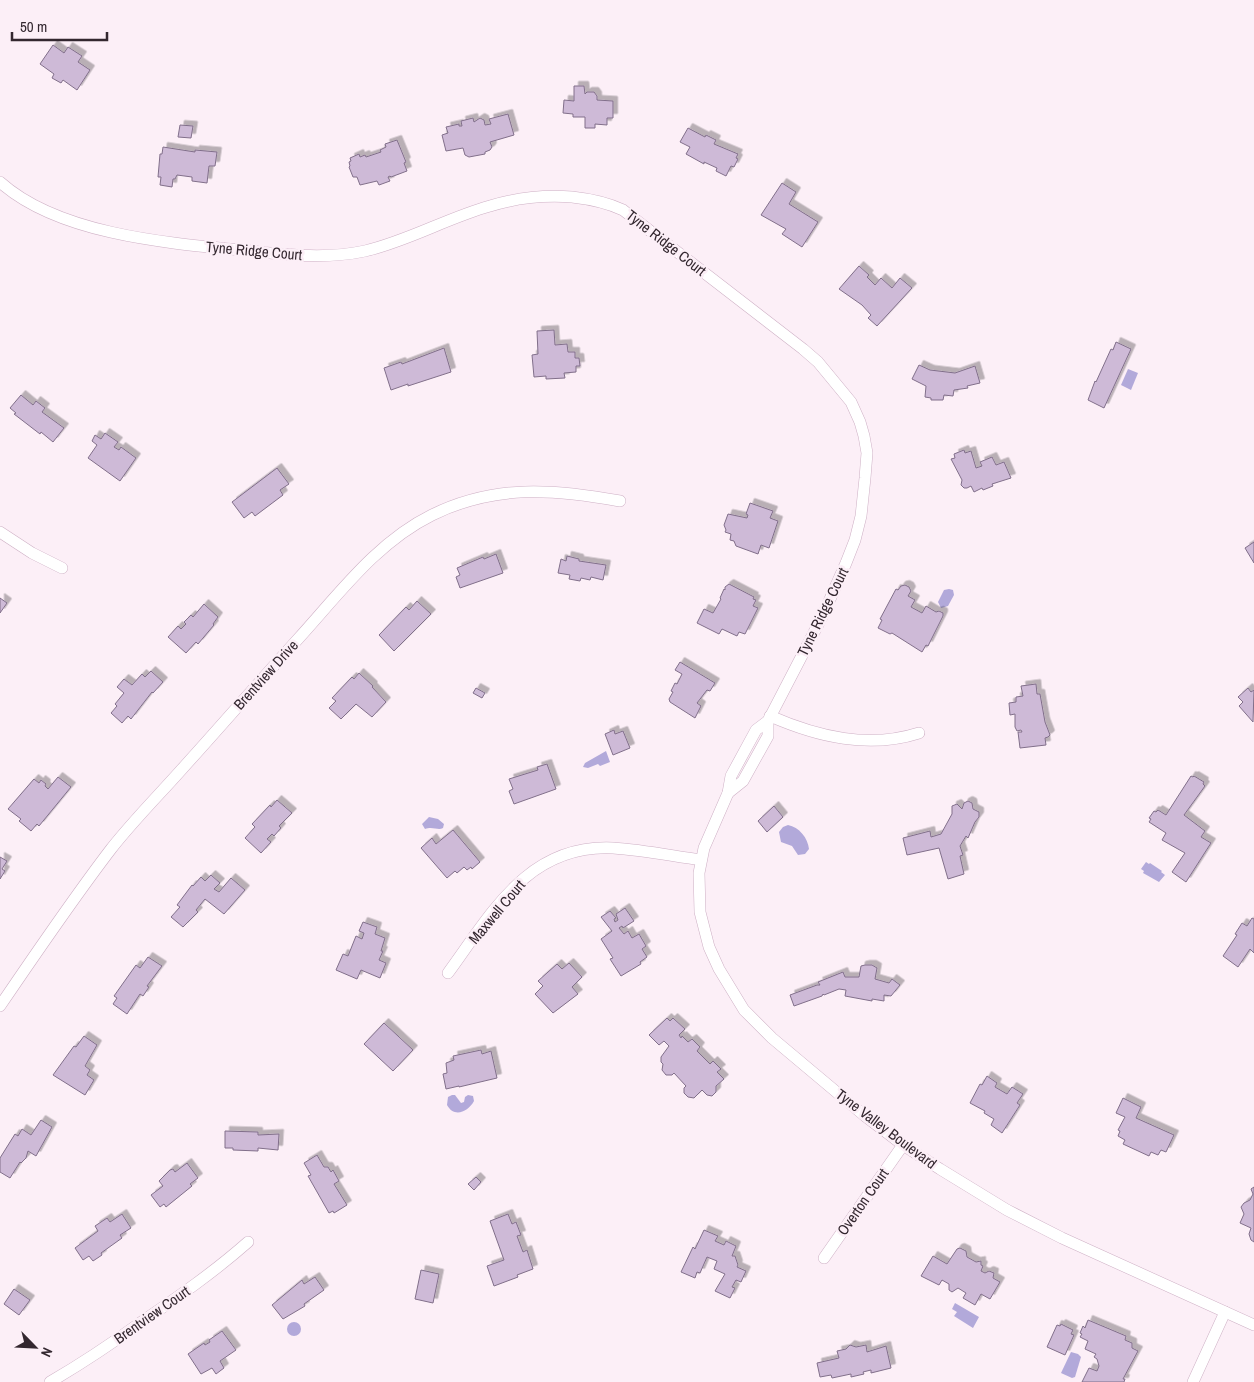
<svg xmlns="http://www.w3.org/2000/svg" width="1254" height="1382" viewBox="0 0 1254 1382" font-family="'Archivo Narrow',sans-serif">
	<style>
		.water { fill: #b2a9da }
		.building { fill: #cebad7; stroke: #816f8a; filter: url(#shadow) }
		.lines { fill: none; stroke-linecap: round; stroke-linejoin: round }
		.minor-casing { stroke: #ceb0c5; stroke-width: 12 }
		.minor { stroke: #fff; stroke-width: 11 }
		.labels { text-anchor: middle; stroke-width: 5; stroke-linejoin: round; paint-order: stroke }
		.street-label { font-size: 15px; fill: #33272f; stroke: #fceff7 }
	</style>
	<defs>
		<filter id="shadow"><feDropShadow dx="4.5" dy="-4.5" stdDeviation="0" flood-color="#0004"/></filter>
	</defs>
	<rect width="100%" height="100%" fill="#fceff7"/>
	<g class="water">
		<path d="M1128,369L1138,373L1131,390L1121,385Z"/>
		<path d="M949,589L953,590L954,595L948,606L941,608L938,602L944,590Z"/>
		<path d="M606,751L610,762L600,766L598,764L588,768L583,767L585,763Z"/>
		<path d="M429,817L438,819L444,824L443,828C438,831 433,826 425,829L422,824Z"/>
		<path d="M788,825C799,827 808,838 809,849L805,854L798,855L792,846L781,842L779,832L783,827Z"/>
		<path d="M1146,862L1149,864L1150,863L1162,871L1161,872L1165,875L1159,882L1143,873L1144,871L1141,869Z"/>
		<path d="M452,1095H455L461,1103L464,1102L465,1097L468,1095L473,1096L474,1101C468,1112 454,1118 447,1105L448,1097Z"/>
		<path d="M955,1303L979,1317L973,1328L954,1316L957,1312L952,1309Z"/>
		<circle cx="294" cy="1329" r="7"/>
		<path d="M1071,1352L1078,1354L1081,1357L1075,1377L1072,1378L1061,1373Z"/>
	</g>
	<g class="building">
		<path d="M53,45L64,53L68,47L82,56L78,62L90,70L77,90L63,80L61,83L52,78L54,74L40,64Z"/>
		<path d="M574,86H584L585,94L587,92H594L597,96V100L613,101V118H607V125L595,124V128H585V117H573V114L563,113L564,100L574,101Z"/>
		<path d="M508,114L514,135L490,142L492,147L490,150L485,152V154L469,157L465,155L463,148L446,151L442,135L448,133L446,127L459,124V126H462L461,121L473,118L474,122L480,118L484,120L485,125L491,124L489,119Z"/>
		<path d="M180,125L193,126L191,138L178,137Z"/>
		<path d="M688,128L705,137L706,135L716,140L714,144L738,154L736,158L738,159L734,167L731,166L726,176L716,171L717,168L704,162V164L686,154L690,147L680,142Z"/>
		<path d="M397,140L406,162L404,163L407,171L391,177L390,176L388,177L390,181L379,185L377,181L360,185L357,177H353L349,167L350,166L349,162L351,161L350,158L359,154L360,157L365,155L366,157L381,152L380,150L386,147L385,144Z"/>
		<path d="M163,147L195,152V150L217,152L215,166H209L207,183L192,181V177L177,175L175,179H173L172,187L160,185L161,177H158L160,154H162Z"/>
		<path d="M782,183L796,192L789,204L818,222L802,247L782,234L786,229L761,215Z"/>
		<path d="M859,266L869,275L867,277L875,285L881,278L892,288L900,278L912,288L877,326L868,318L871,315L862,305L839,289Z"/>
		<path d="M554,330L555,345L567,344L568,352H575V358H579L580,366H576V372L564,373L565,378L546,379V376L534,377L532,355L538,354L537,331Z"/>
		<path d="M1116,342L1131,349L1104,408L1088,400L1095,381L1096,382L1111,349L1113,350Z"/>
		<path d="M444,348L451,372L408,386V384L391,390L384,368L401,362L402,364Z"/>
		<path d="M919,365L930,370L955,373L975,366L980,383L967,386L968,388L954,390L953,396L944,395L943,400H931V398L925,397L926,386L912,379Z"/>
		<path d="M21,395L33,405L36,401L45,408L42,412L64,428L53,442L41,432L40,434L14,414L16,413L10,408Z"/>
		<path d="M105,433L118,442L114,447L119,450L121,447L136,458L120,481L88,458L97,445L92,441L95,435L101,439Z"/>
		<path d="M964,450L965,453L971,451L976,468L982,466L980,462L992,457L996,465L1004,462L1011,478L992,484L993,486L983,490L982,488L974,492L971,486L967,488H964L961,485L962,480L951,459L955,458L954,454Z"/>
		<path d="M277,468L289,484L280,490L283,495L255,516L252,512L244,518L232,502Z"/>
		<path d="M750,503L773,511L770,518L778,521L769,548L761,545L758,554L736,546L734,541L730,540L731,534L725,532L726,530L724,525L728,514L747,518L748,515L746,514Z"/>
		<path d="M1254,542V563L1245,548Z"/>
		<path d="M496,554L503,573L460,588L456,577L460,575L457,568L483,557L484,559Z"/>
		<path d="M567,556L579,559V561L606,565L603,580L591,577L590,580L581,578L580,581L569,579L570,575L558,573L561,559L566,561Z"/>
		<path d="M729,584L754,597L753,599L756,600L753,606L758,608L745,634L739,632L737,636L722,629L719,634L697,623L704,609L713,613L721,599L720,598L724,589L725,590V587Z"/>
		<path d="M905,585L909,587L911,591L908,596L915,600L911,607L922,613L926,606L936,612L939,611L943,613V616L928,646L926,645L922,652L892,633L890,634L878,628L882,620L880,619L896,589L898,590L901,586Z"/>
		<path d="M0,598L7,603L0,613Z"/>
		<path d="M417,601L431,614L394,651L379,635L406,607L409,610Z"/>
		<path d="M204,604L218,617L213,624L214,625L198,644L196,642L186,653L168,637L178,626L181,629L186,624L184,622L191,615L193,617Z"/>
		<path d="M680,662L715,683L710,691L707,690L697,703L701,706L695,718L670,702L669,699L673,692L671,691L675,683L677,684L682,674L675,670Z"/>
		<path d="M151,671L163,682L153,693L152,692L131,719L128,716L122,723L111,713L117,706L115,704L124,693L117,687L124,679L132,685L142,674L145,677Z"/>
		<path d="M359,673L373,686L372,687L386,702L372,717L356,704L341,719L329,708L336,701L332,698L352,677L354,679Z"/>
		<path d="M1036,684L1037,694H1040L1045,722L1050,735L1048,737L1045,738L1046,745L1020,748L1018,732H1022L1021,730L1017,731L1015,727V714L1010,715L1009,703L1016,702V697L1023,696L1021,686Z"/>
		<path d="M476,688L485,693L482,698L473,693Z"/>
		<path d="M1248,688L1251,692L1254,690L1253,722L1239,706L1243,702L1238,697Z"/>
		<path d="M614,730L615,734L623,731L630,748L613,755L605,734Z"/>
		<path d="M547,764L556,789L514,804L509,791L513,789L509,779L538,770L537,767Z"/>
		<path d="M1191,776L1193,777L1194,776L1204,782L1203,784L1205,786L1184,815L1205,831L1201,837L1211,843L1186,882L1172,872L1185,853L1162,840L1166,833L1149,822L1151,819L1149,818L1154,811L1156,812L1158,810L1166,815Z"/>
		<path d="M58,777L71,787L39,826L37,824L31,831L19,821L21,819L8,809L34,779L39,783L41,780L46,784L45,786L48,789Z"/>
		<path d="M277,800L292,813L279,826L281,828L274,836L272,834L267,839L271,842L261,853L245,838L255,827L252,824L270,805L271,807Z"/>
		<path d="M968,801L972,803L973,809L979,812V817L975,822L968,838L966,836L960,846L963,855L960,856L964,874L948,879L939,848L907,855L903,838L930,831L931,837L941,834L952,814V806L957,804L962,809L964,803Z"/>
		<path d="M774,806L783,817L767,832L758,821Z"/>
		<path d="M453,830L480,862L472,869L471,867L467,870L464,867L457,873L455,871L447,878L421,848L432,838L436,844Z"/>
		<path d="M0,857L7,861L2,869L5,871L0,879Z"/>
		<path d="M211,875L220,883L214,889L219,892L231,878L245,890L224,914L205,899L196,910L198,912L183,927L171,917L180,907L177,905L192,885L193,886L201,877L205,881Z"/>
		<path d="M625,908L634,921L623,928L622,926L619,928L624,934L628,931L632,938L639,934L646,946L642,949L647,957L640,962L641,964L621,976L610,959L613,958L601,939L612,931L601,917L610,911L616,918L614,919L615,922L618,920L616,914Z"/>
		<path d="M1252,918L1254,919V953L1250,949L1238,967L1223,956L1237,935L1235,934L1242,923L1247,926Z"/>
		<path d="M363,922L377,927L375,934L385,938L381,951H383L379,960L386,963L380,978L361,970L357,979L336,970L343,954L348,956L356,936L362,939L364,933L359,931Z"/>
		<path d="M148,957L162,966L147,986L149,987L143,996L140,994L127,1014L113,1004L117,998L114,996L136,965L140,968Z"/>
		<path d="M569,963L582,977L572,987L578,994L553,1013L535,994L543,986L538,981L557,964L562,969Z"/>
		<path d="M865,965H872L877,968L875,979L889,983L892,979L900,985L891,996L884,995V1001L872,999V1001L845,996L846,990L839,989L824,995L823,994L822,996L794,1006L790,995L817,985H820L818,982L843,972L845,977H859L861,966Z"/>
		<path d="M667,1018L670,1021L673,1018L685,1029L679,1035L681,1038L682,1036L688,1042L692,1039L700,1047L697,1051L710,1064L713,1061L721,1069L717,1072L724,1079L716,1086V1092L712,1096L707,1095L702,1090L694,1098L688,1097L684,1093V1088L686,1086L674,1073L672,1075H666L662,1070L663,1064L661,1062V1057L669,1046L664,1041L659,1045L649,1035Z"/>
		<path d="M384,1023L413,1050L393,1071L364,1044Z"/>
		<path d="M84,1036L97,1045L85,1066L90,1070L87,1075L94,1080L85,1095L53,1075L74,1046L76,1047Z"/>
		<path d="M481,1050L482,1054L491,1051L497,1078L459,1087V1086L446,1089L443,1074L447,1073L446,1063L454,1060L453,1056Z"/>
		<path d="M987,1076L997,1083L995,1087L1007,1094L1012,1087L1023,1094L1017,1103L1020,1105L1002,1133L991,1125L994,1119L984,1113L985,1111L970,1103L980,1084L982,1085Z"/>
		<path d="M1123,1098L1141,1107L1136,1118L1174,1135L1166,1152L1161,1150L1158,1155L1151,1152L1149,1156L1123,1144L1125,1140L1118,1136L1120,1131L1118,1130L1125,1117L1116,1113Z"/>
		<path d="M41,1120L52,1127L36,1156L28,1151L26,1158L21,1163L20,1162L10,1178L0,1172V1158L15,1134L18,1136L22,1129L31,1135Z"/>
		<path d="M225,1131L258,1132V1135L279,1134L278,1150L258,1148V1151L233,1150V1148H225Z"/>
		<path d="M317,1155L324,1167H328L331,1172L333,1170L339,1181L334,1184L347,1205L334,1213L333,1211L329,1213L308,1176L311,1175L304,1163Z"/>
		<path d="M187,1163L198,1178L190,1184L192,1186L166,1207L164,1204L160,1207L151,1195L163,1186L159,1181L170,1170L173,1169L175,1172Z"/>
		<path d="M476,1177L481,1182L474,1190L468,1184Z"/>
		<path d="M1254,1187V1242L1251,1240L1249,1234L1251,1228L1240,1223L1244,1214L1241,1207L1244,1203L1250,1200L1253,1194L1251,1189Z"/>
		<path d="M122,1214L131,1228L120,1235L122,1238L101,1253L102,1255L93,1261L89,1256L83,1260L75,1248L98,1231L95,1226L107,1218L110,1222Z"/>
		<path d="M508,1214L512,1224L516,1222L521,1235L517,1236L523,1252L527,1250L533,1269L517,1275L518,1277L494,1286L487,1266L504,1260L490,1221Z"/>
		<path d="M704,1230L718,1236L715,1241L724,1245L726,1241L736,1246L732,1256H735L738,1265L737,1267L746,1271L741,1282L736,1280L732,1287L735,1288L730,1298L715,1291L725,1274L714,1269L717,1261L707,1257L700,1273L697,1272L695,1278L681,1272L693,1247L695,1249Z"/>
		<path d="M960,1248L966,1251L967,1257L976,1262L981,1261V1265L983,1266L981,1271L985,1273L989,1271L994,1273L993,1278L1000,1282L990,1299L981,1294L975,1305L963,1298L966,1293L958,1288L952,1292L949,1290V1284L942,1280L939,1285L921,1276L933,1256L947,1264L957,1249Z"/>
		<path d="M421,1270L439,1274L433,1303L415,1299Z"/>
		<path d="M315,1277L324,1290L304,1304L305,1306L283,1319L272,1305L302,1280L304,1284Z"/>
		<path d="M14,1289L30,1300L19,1315L4,1304Z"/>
		<path d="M1088,1320L1126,1336L1125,1340L1132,1343V1348L1138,1351L1123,1379H1125L1124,1382H1082L1089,1368L1097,1371L1099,1366L1097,1359L1094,1357L1096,1354L1085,1349L1088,1341L1080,1337L1082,1334L1080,1333L1083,1326L1085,1328Z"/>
		<path d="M1061,1324L1073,1330L1071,1334L1074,1335L1065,1355L1047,1347L1057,1325L1060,1326Z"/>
		<path d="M222,1331L236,1350L220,1361L224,1368L216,1374L212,1368L201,1374L188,1354L204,1343L205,1345L210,1342L209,1340Z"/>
		<path d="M850,1345L856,1347L866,1345L867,1352L886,1346L891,1368L871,1373V1370L863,1372L864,1374L851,1377V1374L832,1378L831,1375L820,1377L817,1363L839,1358L837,1351L846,1349Z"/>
	</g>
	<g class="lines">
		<g class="minor-casing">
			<g id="minor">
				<path d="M0,182C58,234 166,243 241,250C282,254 323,260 365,251C408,241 447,218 490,206C516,198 545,195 572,197C590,199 606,202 623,210L803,349L818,362L851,402L860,422L864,436L867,453L865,478L861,516L855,540L846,563L823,615L768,721L756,730L731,776L728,793L704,848L699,873L700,912L709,947L719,969L744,1010L772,1038L865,1116L903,1145L940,1169L1007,1210L1062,1238L1254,1325"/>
				<path d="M0,532L32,553L62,568"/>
				<path d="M770,716C818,737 869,749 919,733"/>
				<path d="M728,793L743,781L768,736V721"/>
				<path d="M448,973C492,913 528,844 613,848C643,850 672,856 701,860"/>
				<path d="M0,1006C36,953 72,900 111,849C133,821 158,796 182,769C221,726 259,682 298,639C339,594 377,542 432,515C495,484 554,489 620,501"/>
				<path d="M824,1258L903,1145"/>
				<path d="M50,1382C81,1364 111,1344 140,1323C178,1297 214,1272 248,1242"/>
				<path d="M1193,1382L1225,1312"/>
			</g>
		</g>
		<use href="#minor" class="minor"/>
	</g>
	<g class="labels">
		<g class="street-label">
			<text transform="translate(666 243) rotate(38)" y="5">Tyne Ridge Court</text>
			<text transform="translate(254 251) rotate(5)" y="5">Tyne Ridge Court</text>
			<text transform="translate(823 612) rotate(-64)" y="5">Tyne Ridge Court</text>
			<text transform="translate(266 675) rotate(-48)" y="5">Brentview Drive</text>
			<text transform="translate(497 912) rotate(-50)" y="5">Maxwell Court</text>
			<text transform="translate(886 1129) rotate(37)" y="5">Tyne Valley Boulevard</text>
			<text transform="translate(863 1202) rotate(-55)" y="5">Overton Court</text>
			<text transform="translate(152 1315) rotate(-35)" y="5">Brentview Court</text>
		</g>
	</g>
	<g transform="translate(35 1347) rotate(114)" stroke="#fceff7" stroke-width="4" paint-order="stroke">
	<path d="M0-4L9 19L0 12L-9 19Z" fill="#33272f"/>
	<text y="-8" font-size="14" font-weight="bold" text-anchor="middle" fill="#33272f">N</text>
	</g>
	<path d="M12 32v8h95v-8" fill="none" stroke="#33272f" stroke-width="2.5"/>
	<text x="20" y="32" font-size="15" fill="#33272f" stroke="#fceff7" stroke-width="4" paint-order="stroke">50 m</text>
</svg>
